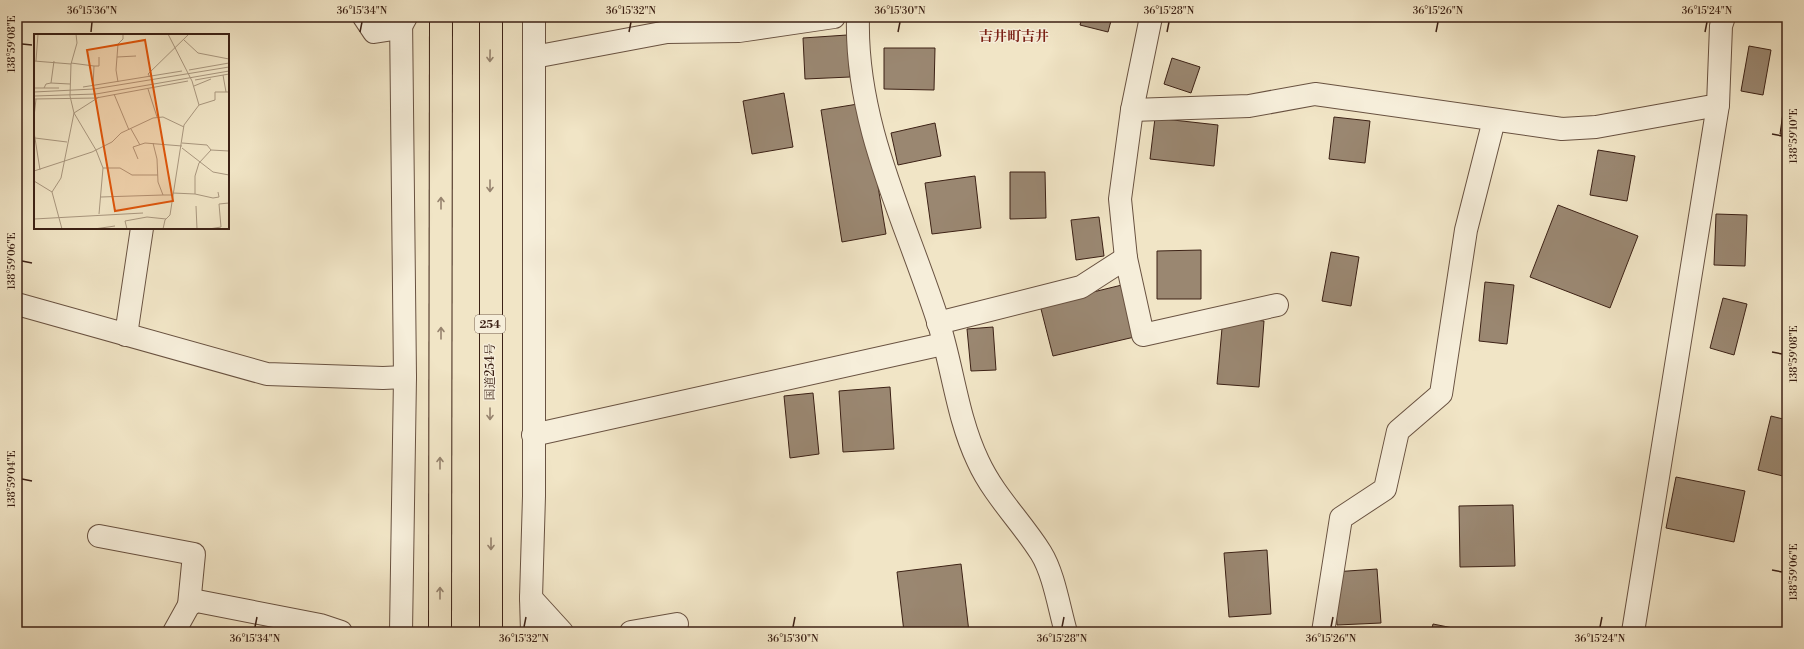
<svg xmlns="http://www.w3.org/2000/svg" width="1804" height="649" viewBox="0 0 1804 649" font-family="'Libre Bodoni','Noto Serif JP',serif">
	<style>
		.building { fill: #9a8771; stroke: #3c2115 }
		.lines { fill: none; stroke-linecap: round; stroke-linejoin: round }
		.street-casing { stroke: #695241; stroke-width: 24 }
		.highway-casing { stroke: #3c2115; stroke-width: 24 }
		.street { stroke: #f6eeda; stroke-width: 22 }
		.highway { stroke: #f1e5c6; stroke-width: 22 }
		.oneway { stroke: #96836e }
		.ticks { fill: none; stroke: #3c2115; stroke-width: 1.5 }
		.labels { text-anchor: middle; stroke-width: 3; stroke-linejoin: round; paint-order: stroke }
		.shield { fill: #f6eeda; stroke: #745e50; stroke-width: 1 }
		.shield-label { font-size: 11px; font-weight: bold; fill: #3c2115 }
		.street-label { font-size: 12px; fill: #3c2115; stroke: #f6eeda }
		.quarter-label { font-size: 14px; font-weight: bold; fill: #7a1f14; stroke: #f6eeda }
		.inset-road { fill: none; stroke: #a9977f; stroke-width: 1 }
		.view { fill: #df560c; fill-opacity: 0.15; stroke: #df560c; stroke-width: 2 }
		.inset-edge { fill: none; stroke: #3c2115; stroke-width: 2 }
		.neatline { fill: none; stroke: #3c2115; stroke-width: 1.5 }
		.ticks-label { font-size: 10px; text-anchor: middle; fill: #3c2115 }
	</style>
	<rect width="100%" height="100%" fill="#f1e5c6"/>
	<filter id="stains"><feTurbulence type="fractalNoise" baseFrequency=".005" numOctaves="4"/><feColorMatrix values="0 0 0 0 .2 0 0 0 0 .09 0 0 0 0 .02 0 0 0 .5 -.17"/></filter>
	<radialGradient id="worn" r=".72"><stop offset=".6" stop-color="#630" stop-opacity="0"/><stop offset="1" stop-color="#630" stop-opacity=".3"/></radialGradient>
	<g class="building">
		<path d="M1082,17H1112L1108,32L1080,25Z"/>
		<path d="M847,35L850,77L805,79L803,38Z"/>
		<path d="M1749,46L1771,50L1763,95L1741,91Z"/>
		<path d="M884,48H935L934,90L884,89Z"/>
		<path d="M1172,58L1200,67L1191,93L1164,84Z"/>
		<path d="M784,93L793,147L752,154L743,101Z"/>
		<path d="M1785,98L1787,99V135L1780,134Z"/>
		<path d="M864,103L886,234L842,242L821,110Z"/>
		<path d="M1334,117L1370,121L1365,163L1329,159Z"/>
		<path d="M1155,118L1218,125L1214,166L1150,159Z"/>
		<path d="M935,123L941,156L898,165L891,133Z"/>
		<path d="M1598,150L1635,156L1627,201L1590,195Z"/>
		<path d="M1010,172H1045L1046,218L1010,219Z"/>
		<path d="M975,176L981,228L932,234L925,183Z"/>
		<path d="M1558,205L1638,236L1610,308L1530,277Z"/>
		<path d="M1716,214L1747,215L1745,266L1714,265Z"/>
		<path d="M1099,217L1104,256L1076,260L1071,220Z"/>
		<path d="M1201,250V299H1157V251Z"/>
		<path d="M1331,252L1359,257L1351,306L1322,301Z"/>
		<path d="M1485,282L1514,285L1507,344L1479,341Z"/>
		<path d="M1130,283L1143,335L1053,356L1040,305Z"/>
		<path d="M1723,298L1747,304L1734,355L1710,348Z"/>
		<path d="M1223,317L1264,321L1259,387L1217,384Z"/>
		<path d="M993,327L996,370L971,371L967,329Z"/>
		<path d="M890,387L894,449L843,452L839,391Z"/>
		<path d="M813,393L819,454L790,458L784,396Z"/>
		<path d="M1771,416L1787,420V477L1758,470Z"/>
		<path d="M1676,477L1745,491L1734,542L1666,528Z"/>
		<path d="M1513,505L1515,566L1460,567L1459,506Z"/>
		<path d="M1267,550L1271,614L1229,617L1224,553Z"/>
		<path d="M961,564L969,632H904L897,572Z"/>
		<path d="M1377,569L1381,623L1337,625L1333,572Z"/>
		<path d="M1433,624L1473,632H1431Z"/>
		<path d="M1542,629H1595L1594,632H1542Z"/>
	</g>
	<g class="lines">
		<g class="street-casing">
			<g id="street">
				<path d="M364,17L374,32L400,28L406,17"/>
				<path d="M401,17L405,377L401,632"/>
				<path d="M858,17C855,125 906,221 938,321C953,368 957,417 978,461C994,496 1021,521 1041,553C1054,574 1059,608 1066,632"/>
				<path d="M1151,17L1132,110L1120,199L1126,258L1143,335L1277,305"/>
				<path d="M534,57L667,32L739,31L834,17"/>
				<path d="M1132,110L1249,106L1315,94L1562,129L1596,127L1718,105L1721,26L1724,17"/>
				<path d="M17,304L267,374L383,378L405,377"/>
				<path d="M938,323L1081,287L1126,258"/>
				<path d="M126,335L142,228"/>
				<path d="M533,435L943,344"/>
				<path d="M99,536L194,554L189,605"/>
				<path d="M531,598L562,632"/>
				<path d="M174,632L189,605L197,601L320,625L341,632"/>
				<path d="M532,632L531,598L534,496V17"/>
				<path d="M631,632L677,624"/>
				<path d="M1323,632L1341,518L1385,489L1398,431L1441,394L1466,230L1494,120"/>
				<path d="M1633,632L1718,105"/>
			</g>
		</g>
		<g class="highway-casing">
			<g id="highway">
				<path d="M491,17V632"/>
				<path d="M440,632L441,17"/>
			</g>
		</g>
		<use href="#street" class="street"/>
		<use href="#highway" class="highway"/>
	</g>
	<defs><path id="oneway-shaft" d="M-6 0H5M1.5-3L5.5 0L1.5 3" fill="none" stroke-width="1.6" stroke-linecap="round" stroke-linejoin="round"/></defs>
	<g class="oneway">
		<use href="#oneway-shaft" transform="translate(490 56) rotate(91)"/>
		<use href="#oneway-shaft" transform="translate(490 186) rotate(90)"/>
		<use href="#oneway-shaft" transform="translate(441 203) rotate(-90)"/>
		<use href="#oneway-shaft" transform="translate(441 333) rotate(-90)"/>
		<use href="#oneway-shaft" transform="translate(490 414) rotate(90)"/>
		<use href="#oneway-shaft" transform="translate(440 463) rotate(-90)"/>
		<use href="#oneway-shaft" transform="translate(491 544) rotate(90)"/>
		<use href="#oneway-shaft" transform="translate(440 593) rotate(-90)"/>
	</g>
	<path class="ticks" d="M91,32L92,22M360,32L362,22M629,32L631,22M898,32L900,22M1167,32L1169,22M1436,32L1438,22M1705,32L1707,22M22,44L32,45M1772,134L1782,136M22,261L32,263M1772,352L1782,354M22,479L32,481M1772,570L1782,572M255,627L257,617M524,627L526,617M793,627L795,617M1062,627L1064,617M1331,627L1333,617M1600,627L1602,617"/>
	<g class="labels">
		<rect class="shield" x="475" y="315" width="30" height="18" rx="3"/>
		<g class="shield-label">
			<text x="490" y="328">254</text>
		</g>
		<g class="street-label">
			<text transform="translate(490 372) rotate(-90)" y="4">国道254号</text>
		</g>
		<g class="quarter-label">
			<text x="1014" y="41">吉井町吉井</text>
		</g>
	</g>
	<g transform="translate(34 34)">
		<rect width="195" height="195" fill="#f1e5c6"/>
		<path class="inset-road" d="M42,0L43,9L37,30L36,62L40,79L62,116L69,134L65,180M150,6L164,19L195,25M83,23L102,22M0,27L37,30M2,27L4,0M37,29L60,32L59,52M60,32H65V23M155,36L195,29M189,41L192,58M116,43L114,40L155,0M161,46L195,40M84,48L82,36L84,10L89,5V0M17,49L20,27M160,52L177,45M49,53L148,37M0,54H25M10,54L12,50L17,49L36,50M114,55L123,83M0,58L60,55L195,33M80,60L95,96M0,62L62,60L195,37M0,65L62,64L154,47M165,71L181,66V58H195M0,83L2,65M97,95L106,111M0,98L6,136M1,104L33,108M119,109L123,125L124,148L129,161H138M148,109L173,111L177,116M148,114L179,138L195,141M104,125L99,113L111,109L148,112M69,134H86L98,141H124M0,137L58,118L78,108L87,99L119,84L129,83L150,93M0,147L18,158L28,195M18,158L27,144L40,79L65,63M139,159L161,160L179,164L185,163L184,158M161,160V142L165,129L177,116L195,117M67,163L129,161M162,172L163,195M0,185L109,179M60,195L81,192M93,195L91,187L113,183L132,185M129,195L131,186L136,181L150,91L165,71L158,47L134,0M175,195L187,193L185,170L195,169"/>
		<path class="view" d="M111,6L139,167L81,177L53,16Z"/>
		<rect width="195" height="195" class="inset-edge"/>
	</g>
	<rect width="1804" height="649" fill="none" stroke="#f1e5c6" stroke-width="44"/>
	<rect x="22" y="22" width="1760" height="605" class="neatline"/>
	<g class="ticks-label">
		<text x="92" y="14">36°15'36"N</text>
		<text x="362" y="14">36°15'34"N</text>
		<text x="631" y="14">36°15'32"N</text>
		<text x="900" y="14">36°15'30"N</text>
		<text x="1169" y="14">36°15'28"N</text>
		<text x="1438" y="14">36°15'26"N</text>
		<text x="1707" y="14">36°15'24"N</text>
		<text transform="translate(11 44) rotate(-90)" y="4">138°59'08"E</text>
		<text transform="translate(1793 136) rotate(-90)" y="4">138°59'10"E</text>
		<text transform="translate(11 261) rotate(-90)" y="4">138°59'06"E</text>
		<text transform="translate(1793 354) rotate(-90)" y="4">138°59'08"E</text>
		<text transform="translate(11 479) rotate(-90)" y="4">138°59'04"E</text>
		<text transform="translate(1793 572) rotate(-90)" y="4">138°59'06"E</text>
		<text x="255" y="642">36°15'34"N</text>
		<text x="524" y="642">36°15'32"N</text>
		<text x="793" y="642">36°15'30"N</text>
		<text x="1062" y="642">36°15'28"N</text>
		<text x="1331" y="642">36°15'26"N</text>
		<text x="1600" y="642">36°15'24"N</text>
	</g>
	<rect width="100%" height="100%" filter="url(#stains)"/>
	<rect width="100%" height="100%" fill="url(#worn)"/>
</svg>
